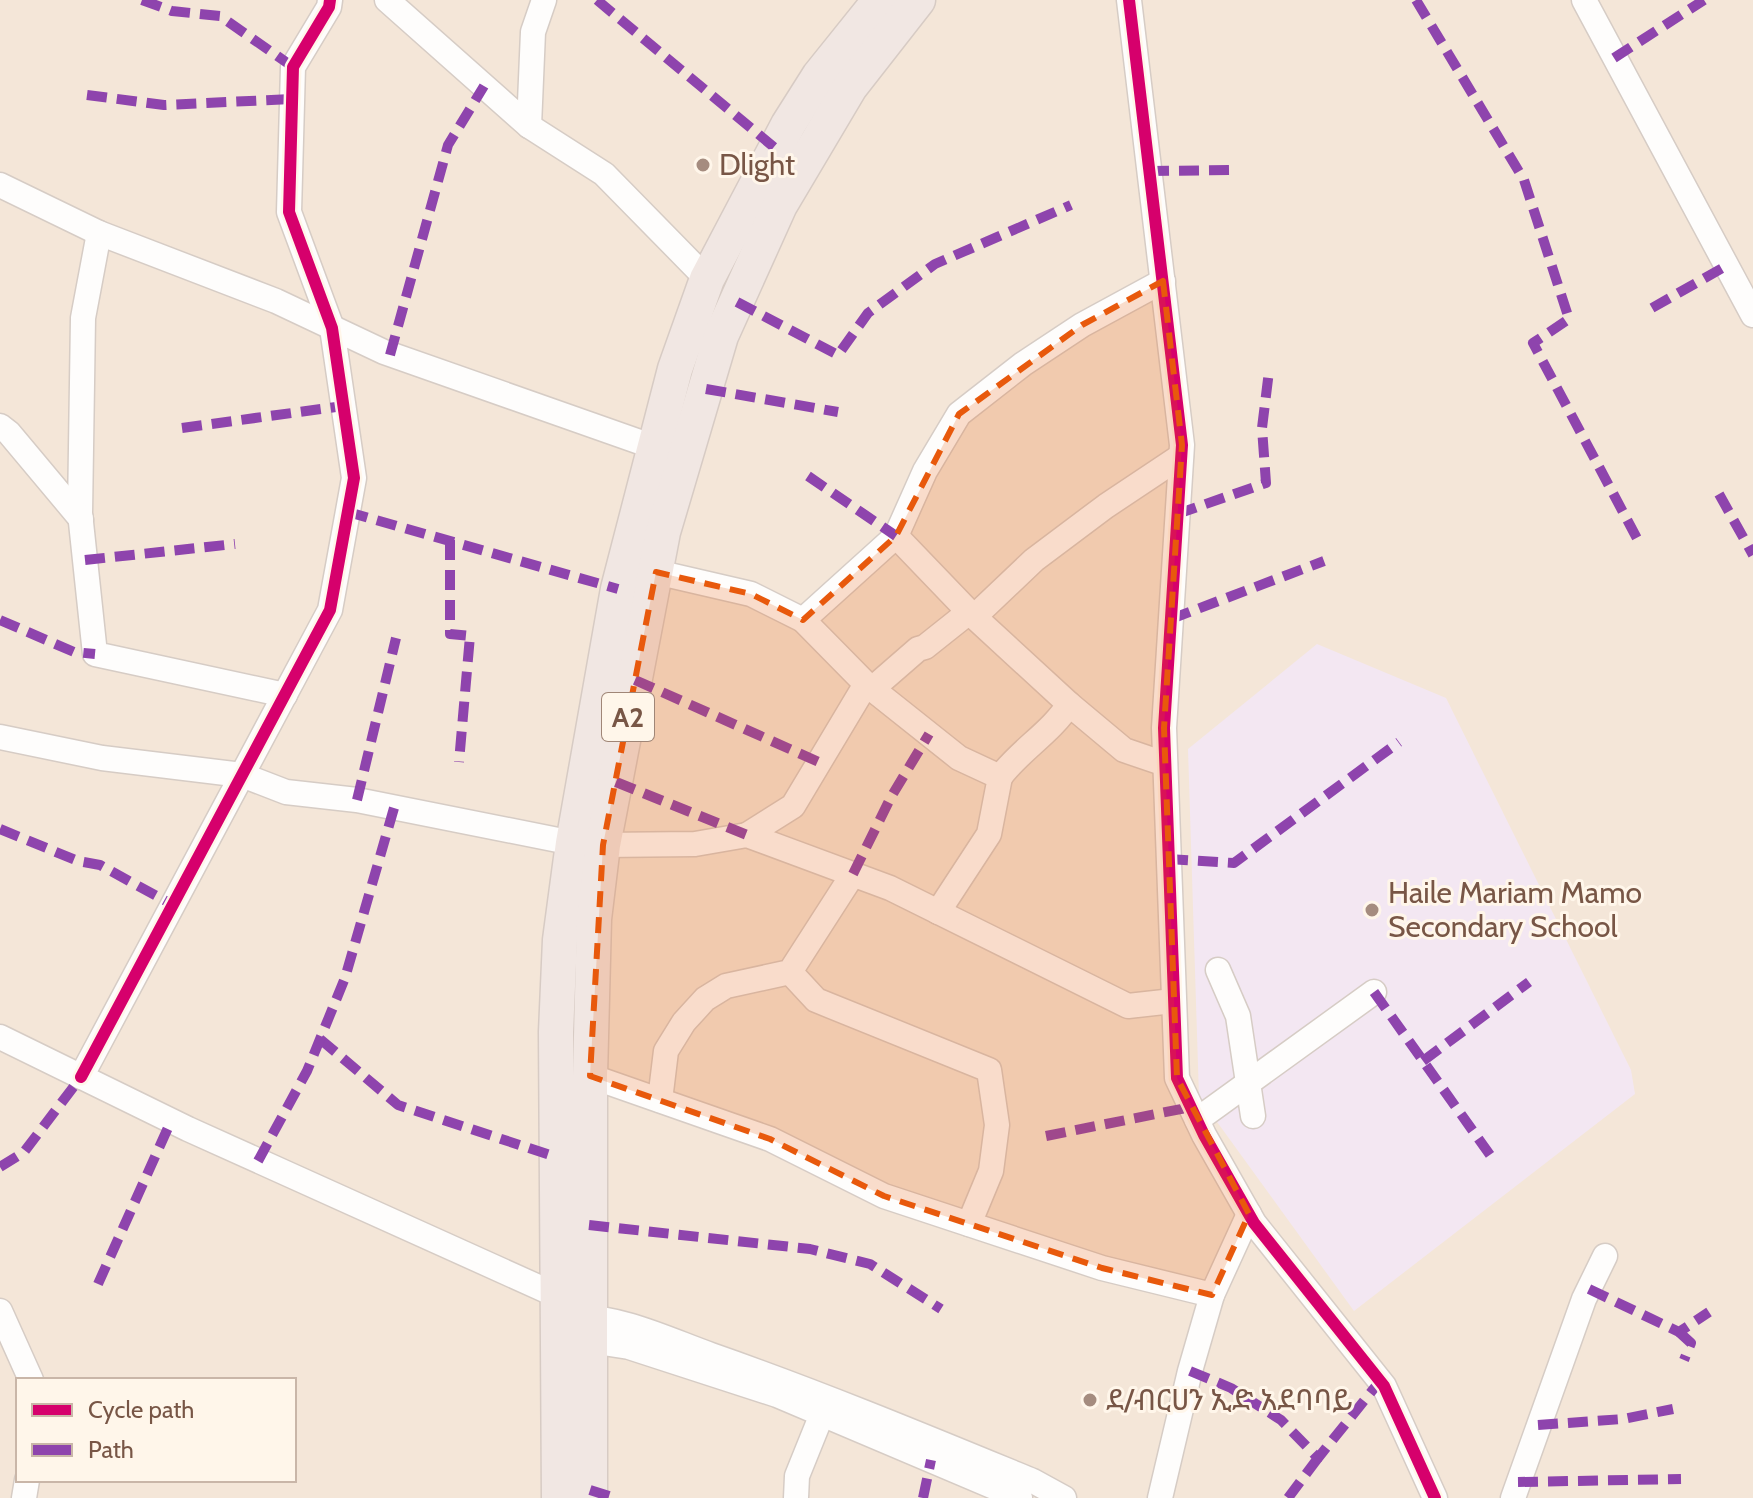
<svg xmlns="http://www.w3.org/2000/svg" width="1753" height="1498" viewBox="0 0 1753 1498" font-family="Cabin,'Noto Sans Ethiopic',sans-serif">
	<style>
		.residential { fill: #f4e6d8; fill-rule: evenodd }
		.education { fill: #f3e7f2 }
		.lines { fill: none; stroke-linecap: round; stroke-linejoin: round }
		.minor-casing { stroke: #d6ccc5; stroke-width: 27 }
		.highway-casing { stroke: #d7cbc4; stroke-width: 37 }
		.minor { stroke: #fefdfc; stroke-width: 24 }
		.highway { stroke: #f1e7e3; stroke-width: 34 }
		.quiet { stroke: #8e44ad; stroke-width: 10; stroke-dasharray: 20 10; stroke-linecap: butt }
		.cycleway-casing { stroke: #fff6ea; stroke-width: 17 }
		.cycleway { stroke: #d6006c; stroke-width: 12 }
		.marked { fill: #e8590c; fill-opacity: 0.2; stroke: #e8590c; stroke-width: 6; stroke-dasharray: 16 10; stroke-linejoin: round }
		.poi-dot { fill: #a58c7f; stroke: #fff6ea; stroke-width: 3 }
		.labels { text-anchor: middle; stroke-width: 6; stroke-linejoin: round; paint-order: stroke }
		.shield { fill: #fff6ea; stroke: #a08677; stroke-width: 2 }
		.shield-label { font-size: 28px; font-weight: bold; fill: #785646 }
		.poi-label { font-size: 30px; fill: #785646; stroke: #fff6ea; text-anchor: start }
	</style>
	<rect width="100%" height="100%" fill="#f8f1e8"/>
	<path class="residential" d="M0,0H1753V1498H0ZM18,1380H294V1480H18Z"/>
	<path class="education" d="M1317,644L1446,698L1631,1070L1635,1094L1354,1311L1199,1097L1188,749Z"/>
	<g class="lines">
		<g class="minor-casing">
			<g id="minor">
				<path d="M387,0L529,126L604,174L707,279"/>
				<path d="M1129,0L1182,445L1164,728L1177,1078L1204,1135L1254,1223L1384,1386L1435,1498"/>
				<path d="M1584,0L1753,315"/>
				<path d="M529,126L533,32L544,0"/>
				<path d="M0,185L99,233L276,301L384,352L654,447"/>
				<path d="M99,233L83,318L80,513L95,654L285,695"/>
				<path d="M0,426L9,433L81,519"/>
				<path d="M896,536L925,471L959,414L1023,364L1082,325L1163,281"/>
				<path d="M656,572L751,594L803,620L866,684L793,806L747,835"/>
				<path d="M969,612L1069,704L1124,750L1165,764"/>
				<path d="M974,617L1034,560L1106,506L1181,456"/>
				<path d="M803,620L896,536L969,612L925,647L918,649L872,689"/>
				<path d="M866,684L959,758L1000,777L989,834L938,912"/>
				<path d="M0,737L102,758L242,775L286,792L357,800L573,843"/>
				<path d="M1000,777C1020,750 1052,732 1069,704"/>
				<path d="M603,845L695,844L747,835L890,888L1128,1006L1173,1001"/>
				<path d="M1218,970L1238,1016L1253,1116"/>
				<path d="M790,972L816,1000L989,1070L997,1125L991,1171L969,1224"/>
				<path d="M0,1037L188,1129L556,1295"/>
				<path d="M590,1076L770,1139L884,1196L1102,1268L1212,1295L1249,1214"/>
				<path d="M81,1077L330,610L354,478L332,328L289,212L293,67L329,7L330,0"/>
				<path d="M660,1100L666,1051L684,1022L705,999L726,986L790,972L853,874"/>
				<path d="M1197,1120L1374,992"/>
				<path d="M0,1311L31,1380"/>
				<path d="M577,1317C622,1317 669,1340 711,1355C820,1393 926,1437 1033,1481L1064,1498"/>
				<path d="M577,1339L629,1347L777,1395L1020,1498"/>
				<path d="M24,1498L27,1480"/>
				<path d="M796,1498L797,1476L822,1414"/>
				<path d="M1160,1498L1190,1371L1212,1295"/>
				<path d="M1513,1498L1584,1299L1605,1256"/>
			</g>
		</g>
		<g class="highway-casing">
			<g id="highway">
				<path d="M559,1498L556,1032L560,940L573,843L618,589L675,369L707,279L788,125L819,76L880,0"/>
				<path d="M590,1498V1076L594,919L603,845L663,532L721,336L780,205L850,87L918,0"/>
			</g>
		</g>
		<use href="#minor" class="minor"/>
		<use href="#highway" class="highway"/>
		<g class="quiet">
			<path d="M142,0L172,11L220,16L293,67"/>
			<path d="M597,0L775,148"/>
			<path d="M1416,0L1524,180L1569,319L1533,343L1640,544"/>
			<path d="M1614,58L1704,0"/>
			<path d="M87,95L164,105L292,99"/>
			<path d="M1149,171L1230,170"/>
			<path d="M737,302L838,355L868,313L935,264L1071,205"/>
			<path d="M1652,308L1726,266"/>
			<path d="M390,355L448,145L484,86"/>
			<path d="M706,389L838,412"/>
			<path d="M182,428L343,406"/>
			<path d="M808,476L896,536"/>
			<path d="M1719,494L1753,555"/>
			<path d="M348,512L618,589"/>
			<path d="M1177,514L1266,483L1262,428L1269,371"/>
			<path d="M450,540V634L470,636L459,762"/>
			<path d="M85,560L235,544"/>
			<path d="M1171,619L1324,561"/>
			<path d="M0,620L74,652L95,654"/>
			<path d="M635,680L821,763"/>
			<path d="M616,782L747,835"/>
			<path d="M357,800L396,638"/>
			<path d="M0,829L78,861L100,865L173,905"/>
			<path d="M1168,859L1234,863L1399,742"/>
			<path d="M853,874L891,797L929,734"/>
			<path d="M1374,992L1495,1162"/>
			<path d="M320,1039L398,1105L556,1157"/>
			<path d="M1423,1061L1529,982"/>
			<path d="M1046,1136L1191,1107"/>
			<path d="M258,1161L307,1071L345,978L394,808"/>
			<path d="M0,1167L24,1152L81,1077"/>
			<path d="M589,1225L810,1249L870,1264L941,1309"/>
			<path d="M98,1284L171,1121"/>
			<path d="M1589,1289L1679,1332L1709,1312"/>
			<path d="M1679,1332L1691,1343L1684,1360"/>
			<path d="M1190,1371L1231,1388L1281,1420L1318,1458L1380,1381"/>
			<path d="M1538,1425L1623,1419L1673,1409"/>
			<path d="M1518,1482L1681,1479"/>
			<path d="M590,1490L615,1498"/>
			<path d="M923,1498L931,1460"/>
			<path d="M1288,1498L1318,1458"/>
		</g>
		<g class="cycleway-casing">
			<g id="cycleway">
				<path d="M1129,0L1182,445L1164,728L1177,1078L1204,1135L1254,1223L1384,1386L1435,1498"/>
				<path d="M81,1077L330,610L354,478L332,328L289,212L293,67L329,7L330,0"/>
			</g>
		</g>
		<use href="#cycleway" class="cycleway"/>
	</g>
	<path class="marked" d="M1163,281L1182,445L1164,728L1177,1078L1249,1214L1212,1295L1102,1268L884,1196L770,1139L590,1076L603,845L656,572L751,594L803,620L896,536L959,414L1082,325Z"/>
	<g class="poi-dot">
		<circle cx="703" cy="165" r="8"/>
		<circle cx="1372" cy="910" r="8"/>
		<circle cx="1090" cy="1400" r="8"/>
	</g>
	<g class="labels">
		<rect class="shield" x="602" y="693" width="52" height="48" rx="6"/>
		<g class="shield-label">
			<text x="628" y="727">A2</text>
		</g>
		<g class="poi-label">
			<text x="719" y="175">Dlight</text>
			<text x="1388" y="903">Haile Mariam Mamo<tspan x="1388" dy="34">Secondary School</tspan></text>
			<text x="1106" y="1410">ደ/ብርሀን ኢድ አደባባይ</text>
		</g>
	</g>
	<rect x="16" y="1378" width="280" height="104" fill="#fff6ea" stroke="#c9b6a8" stroke-width="2"/>
	<rect x="32" y="1404" width="40" height="12" fill="#d6006c" stroke="#c9b6a8" stroke-width="2"/>
	<text x="88" y="1418" font-size="24" fill="#785646">Cycle path</text>
	<rect x="32" y="1444" width="40" height="12" fill="#8e44ad" stroke="#c9b6a8" stroke-width="2"/>
	<text x="88" y="1458" font-size="24" fill="#785646">Path</text>
</svg>
